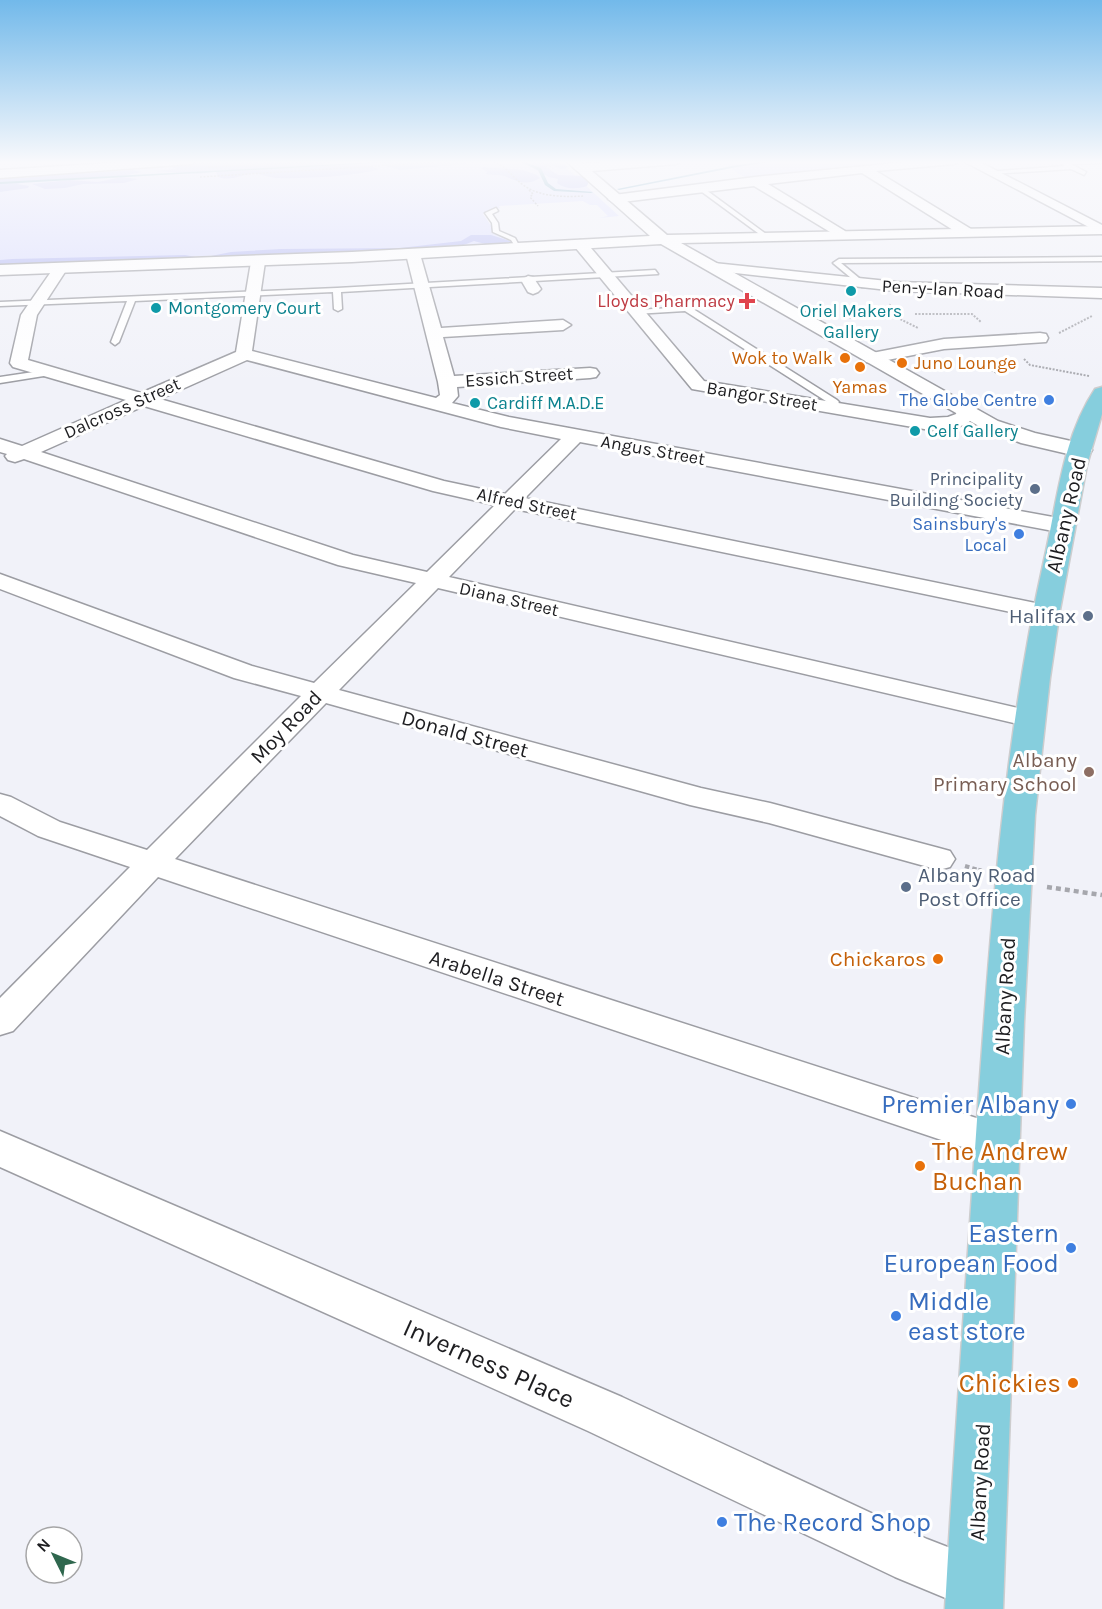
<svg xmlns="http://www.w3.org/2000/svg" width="1102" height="1609" viewBox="0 0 1102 1609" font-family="Karla,sans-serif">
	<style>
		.green { fill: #d9dcff }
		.forest { fill: #b0b5f3 }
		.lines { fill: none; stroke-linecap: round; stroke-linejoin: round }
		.stream { fill: #4d90af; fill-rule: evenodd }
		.service-casing { stroke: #9c9da3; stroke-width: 3 }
		.minor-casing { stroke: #9c9da3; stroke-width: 3 }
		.tertiary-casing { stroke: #9c9da3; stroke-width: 3 }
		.primary-casing { stroke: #cdcdce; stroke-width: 3 }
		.path-far3 { stroke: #a6a7ad; stroke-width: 1.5; stroke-dasharray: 2 1.5; stroke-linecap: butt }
		.path-far2 { stroke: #a6a7ad; stroke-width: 2; stroke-dasharray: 2 1.5; stroke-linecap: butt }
		.path-far1 { stroke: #a6a7ad; stroke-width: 4; stroke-dasharray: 4.5 3; stroke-linecap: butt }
		.path { stroke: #a6a7ad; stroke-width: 4.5; stroke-dasharray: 5 4; stroke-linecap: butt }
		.service { fill: #fff; fill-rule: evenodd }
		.minor { fill: #fff; fill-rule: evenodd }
		.tertiary { fill: #fff; fill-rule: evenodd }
		.primary { fill: #86cedd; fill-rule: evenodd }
		.culture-dot { fill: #0f9aa8; stroke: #fff; stroke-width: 2 }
		.health-dot { fill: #e0444e; stroke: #fff; stroke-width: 2 }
		.food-dot { fill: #e8710a; stroke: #fff; stroke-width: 2 }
		.shop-dot { fill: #3f7fe0; stroke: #fff; stroke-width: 2 }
		.service-dot { fill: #5c6f8a; stroke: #fff; stroke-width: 2 }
		.education-dot { fill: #8d6e63; stroke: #fff; stroke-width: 2 }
		.labels { text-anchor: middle; stroke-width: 6; stroke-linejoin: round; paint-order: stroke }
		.far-street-label { font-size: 18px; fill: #1d1d20; stroke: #fff }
		.far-health-label { font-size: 18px; fill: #be3a42; stroke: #fff; text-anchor: end }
		.far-culture-label { font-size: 18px; fill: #0d838f; stroke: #fff; text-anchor: start }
		.far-food-label { font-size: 18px; fill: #c56008; stroke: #fff; text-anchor: end }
		.far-shop-label { font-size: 18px; fill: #366cbe; stroke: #fff; text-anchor: end }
		.far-service-label { font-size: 18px; fill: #4e5e75; stroke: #fff; text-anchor: end }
		.street-label { font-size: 21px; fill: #1d1d20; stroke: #fff }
		.service-label { font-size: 21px; fill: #4e5e75; stroke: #fff; text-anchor: end }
		.education-label { font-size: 21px; fill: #785e54; stroke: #fff; text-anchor: end }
		.food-label { font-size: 21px; fill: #c56008; stroke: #fff; text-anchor: end }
		.near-shop-label { font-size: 26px; fill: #366cbe; stroke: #fff; text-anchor: end }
		.near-food-label { font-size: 26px; fill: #c56008; stroke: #fff; text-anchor: start }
		.near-street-label { font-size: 26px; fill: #1d1d20; stroke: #fff }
	</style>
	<rect width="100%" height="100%" fill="#f1f2f9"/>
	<g class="green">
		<path d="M227,161H559L619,216L599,218L608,216L597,205H590L583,201L499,206L500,208L487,211L483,214L492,227V233L508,239L509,243L507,244L0,264V176Z"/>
		<path d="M720,161H917L747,179Z"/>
	</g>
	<g class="forest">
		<path d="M216,161H334L320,165L288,168L365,164L379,169C361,176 298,179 277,178C268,178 257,172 250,174C238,176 231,181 218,177L216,171L199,174L155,171L178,169L165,166L169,165Z"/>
		<path d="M395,161H498L400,170L379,164Z"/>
		<path d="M553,161L569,167L562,169L550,165L546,167L558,175L586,176L590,179L587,186C577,189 566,190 557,183L558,179L549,177L534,169L536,166L529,162Z"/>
		<path d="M120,167L121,169L76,174L133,170L142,172L122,176L30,181L17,184L29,186L28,188L0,192V174L27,178L37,175Z"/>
		<path d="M484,167L523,170L537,175L540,178C528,186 518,182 507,177C501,174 493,176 486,174L487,172L481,168Z"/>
		<path d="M122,177L138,179L124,183L83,184L65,188L45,189L32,184L69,180L98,182Z"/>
		<path d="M471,235H491L513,242L510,245H489L474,241L456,248L206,257L231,252L281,249L400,248L461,241Z"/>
		<path d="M185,255L196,257L41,263L0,268V260L12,259Z"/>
	</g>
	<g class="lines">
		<g class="stream">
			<path d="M395,161H415L0,184V182Z"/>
			<path d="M518,161H523L541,168L548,183L556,189L593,192L591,193L554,191L545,185L538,170Z"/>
			<path d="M767,161H778L737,167L619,190L617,189L737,165Z"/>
		</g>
		<g class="service-casing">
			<g id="service">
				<path d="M1102,161V163L1071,164L1086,172L1084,175L1071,169L990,174L987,172L1065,166L1061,163L1064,161Z"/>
				<path d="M698,187H702L766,234V236H762L698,189Z"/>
				<path d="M496,208L498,211L492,214L498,223L499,231L515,238L521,249H517L511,240L493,232L492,223L485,213Z"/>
				<path d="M1102,257V261L841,263L865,283V287H862L833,263L839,259Z"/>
				<path d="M655,270L658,274L341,292L342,309L338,311L334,309L333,292L135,301L119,342L115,345L111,342L127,301L0,306V302L337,288Z"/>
				<path d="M690,307L837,400L839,402L834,409H828L829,403L685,311L635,314L631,312L635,310Z"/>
				<path d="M47,370L51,373L50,375L0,383V377Z"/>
			</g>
		</g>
		<g class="minor-casing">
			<g id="minor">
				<path d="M141,161H197L191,164L0,178V170Z"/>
				<path d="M630,161H682L676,164L580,172L574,168L580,164Z"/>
				<path d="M916,161H960L954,164L876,171L971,229L973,232L971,235H961L862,173L768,184L845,231L847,234L840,238L754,186L614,203L608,199L614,195L755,177Z"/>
				<path d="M963,161H978L1102,225V234Z"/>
				<path d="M580,240L585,241L704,381L930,418L948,417L956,414L958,407H972L975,416C966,429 945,429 930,430L692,389L575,247L573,244Z"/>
				<path d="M413,250L420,254L441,328L563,320L571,325L563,330L443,337L454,376L590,368L596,369L599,373L596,377L590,378L457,387L458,396L452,403L509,417L1064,519L1072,521L1075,526L1072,531L1064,533L580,442L525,498L1045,605L1054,607L1057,612L1054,617L1045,619L515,509L449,577L1027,710L1037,712L1041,718L1037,724L1027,726L438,588L339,690L701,788L770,803L939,848L950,851L955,859L950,867L939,870L769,823L690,805L326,703L175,859L998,1125L1012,1130L1018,1142L1012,1154L998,1159L158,877L13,1031L0,1035V998L130,867L38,836L0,816V794L11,797L60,822L147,850L301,696L234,678L0,589V574L252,666L314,683L416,583L338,565L24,459L15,462L8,460L5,456L7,454L0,452V439L22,446L126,400L13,367L10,363L21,315L55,266H65L67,269L37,315L28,360L141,393L236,352L251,262L258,258L265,262L252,351L436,398L440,395L438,382L406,254ZM247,360L501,427L561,439L505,494L444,481L160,399ZM144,406L433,491L495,505L427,572L353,555L41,452Z"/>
				<path d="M714,263L897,282L1102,288V298L897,291L709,270L707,267Z"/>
				<path d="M528,276L533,277L541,289L538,292L533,294L528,292L521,280Z"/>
				<path d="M1040,333L1046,334L1048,338L1046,342L944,349L872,363L866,362L863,358L866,354L872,353L944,339Z"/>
				<path d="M0,1131L622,1397L927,1539L994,1565L1001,1584L994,1603L972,1609L895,1577L588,1431L0,1167Z"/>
			</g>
		</g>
		<g class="tertiary-casing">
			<path id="tertiary" d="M566,161H580L667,235L1102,226V234L681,243L998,421L1035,433L1089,445L1092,450L1089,455L1081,457L1021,443L984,429L661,244L352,262L0,275V265L352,252L650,236Z"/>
		</g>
		<g class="primary-casing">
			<path id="primary" d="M1102,387V414L1087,465L1060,610L1050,678L1035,815L1024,1022L1003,1609H945C954,1446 966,1283 977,1120C990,932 1003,745 1044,560C1057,504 1062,438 1095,389Z"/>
		</g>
		<g class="path-far3">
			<path d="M490,161C508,165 513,180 528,188C543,197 567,197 584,196"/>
			<path d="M540,161L553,168"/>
			<path d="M208,167L333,161"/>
			<path d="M200,177L457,161"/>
			<path d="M529,190L533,194L530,197L538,206"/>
		</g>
		<g class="path-far2">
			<path d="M915,314H972L981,322"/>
			<path d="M894,316L918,328"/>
			<path d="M849,318L888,310L890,304"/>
			<path d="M1059,333L1092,316"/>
			<path d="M1024,359L1030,365L1089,376"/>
			<path d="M976,362L997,373"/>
		</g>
		<path class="path-far1" d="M965,866L982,871"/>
		<g class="path">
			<path d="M978,870L984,872"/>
			<path d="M1047,887L1102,895"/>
		</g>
		<use href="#service" class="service"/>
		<use href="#minor" class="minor"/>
		<use href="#tertiary" class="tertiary"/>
		<use href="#primary" class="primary"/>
	</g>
	<linearGradient id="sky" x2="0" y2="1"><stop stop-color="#72b9ea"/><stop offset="0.42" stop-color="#f9f9fc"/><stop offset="1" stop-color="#f9f9fc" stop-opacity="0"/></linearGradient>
	<rect width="1102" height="386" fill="url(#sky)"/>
	<g class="culture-dot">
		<circle cx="851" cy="291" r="6"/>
		<circle cx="156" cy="308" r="6"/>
		<circle cx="475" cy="403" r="6"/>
		<circle cx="915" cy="431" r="6"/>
	</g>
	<path class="health-dot" d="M744 292h6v6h6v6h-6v6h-6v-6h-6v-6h6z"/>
	<g class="food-dot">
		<circle cx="845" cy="358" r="6"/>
		<circle cx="902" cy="363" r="6"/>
		<circle cx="860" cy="367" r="6"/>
		<circle cx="938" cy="959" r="6"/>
		<circle cx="920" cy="1166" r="6"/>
		<circle cx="1073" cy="1383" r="6"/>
	</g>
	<g class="shop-dot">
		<circle cx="1049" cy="400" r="6"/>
		<circle cx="1019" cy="534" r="6"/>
		<circle cx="1071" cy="1104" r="6"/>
		<circle cx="1071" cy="1248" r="6"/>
		<circle cx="896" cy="1316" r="6"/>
		<circle cx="722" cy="1522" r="6"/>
	</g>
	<g class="service-dot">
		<circle cx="1035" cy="489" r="6"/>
		<circle cx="1088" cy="616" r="6"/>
		<circle cx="906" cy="887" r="6"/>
	</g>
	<circle class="education-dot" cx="1089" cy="772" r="6"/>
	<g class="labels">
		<g class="far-street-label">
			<text transform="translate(943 289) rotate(3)" y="6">Pen-y-lan Road</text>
			<text transform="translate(519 377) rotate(-4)" y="6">Essich Street</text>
			<text transform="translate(762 396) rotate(9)" y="6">Bangor Street</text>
			<text transform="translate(122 408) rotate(-24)" y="6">Dalcross Street</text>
			<text transform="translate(653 450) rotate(10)" y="6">Angus Street</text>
			<text transform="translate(527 504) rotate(12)" y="6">Alfred Street</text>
			<text transform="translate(509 599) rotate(13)" y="6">Diana Street</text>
		</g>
		<g class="far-health-label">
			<text x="735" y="307">Lloyds Pharmacy</text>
		</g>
		<g class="far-culture-label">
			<text x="168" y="314">Montgomery Court</text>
			<text x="851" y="317" text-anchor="middle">Oriel Makers<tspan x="851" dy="21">Gallery</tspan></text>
			<text x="487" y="409">Cardiff M.A.D.E</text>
			<text x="927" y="437">Celf Gallery</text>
		</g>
		<g class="far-food-label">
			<text x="833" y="364">Wok to Walk</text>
			<text x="914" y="369" text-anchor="start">Juno Lounge</text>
			<text x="860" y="393" text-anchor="middle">Yamas</text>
		</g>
		<g class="far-shop-label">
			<text x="1037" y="406">The Globe Centre</text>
			<text x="1007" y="530">Sainsbury's<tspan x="1007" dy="21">Local</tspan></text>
		</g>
		<g class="far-service-label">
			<text x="1023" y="485">Principality<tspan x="1023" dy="21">Building Society</tspan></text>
		</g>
		<g class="street-label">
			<text transform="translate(1066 515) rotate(-77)" y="7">Albany Road</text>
			<text transform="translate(286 727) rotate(-46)" y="7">Moy Road</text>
			<text transform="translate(465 734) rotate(15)" y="7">Donald Street</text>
			<text transform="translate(497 978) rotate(18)" y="7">Arabella Street</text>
			<text transform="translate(1005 996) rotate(-87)" y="7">Albany Road</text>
			<text transform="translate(980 1482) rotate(-87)" y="7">Albany Road</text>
		</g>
		<g class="service-label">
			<text x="1076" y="623">Halifax</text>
			<text x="918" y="882" text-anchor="start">Albany Road<tspan x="918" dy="24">Post Office</tspan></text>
		</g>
		<g class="education-label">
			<text x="1077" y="767">Albany<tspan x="1077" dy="24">Primary School</tspan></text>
		</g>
		<g class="food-label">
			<text x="926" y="966">Chickaros</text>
		</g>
		<g class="near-shop-label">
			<text x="1059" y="1113">Premier Albany</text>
			<text x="1059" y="1242">Eastern<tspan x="1059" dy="30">European Food</tspan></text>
			<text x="908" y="1310" text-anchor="start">Middle<tspan x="908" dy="30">east store</tspan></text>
			<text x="734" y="1531" text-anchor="start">The Record Shop</text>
		</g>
		<g class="near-food-label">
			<text x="932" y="1160">The Andrew<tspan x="932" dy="30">Buchan</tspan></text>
			<text x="1061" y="1392" text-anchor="end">Chickies</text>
		</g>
		<g class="near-street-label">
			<text transform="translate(489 1363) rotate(24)" y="9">Inverness Place</text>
		</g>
	</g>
	<g transform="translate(54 1555) rotate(313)"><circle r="28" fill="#ffffff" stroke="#a5a5a6" stroke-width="1.5"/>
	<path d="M0-4.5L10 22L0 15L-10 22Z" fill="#2f674e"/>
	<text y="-9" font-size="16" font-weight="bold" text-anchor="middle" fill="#1d1d20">N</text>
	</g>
</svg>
